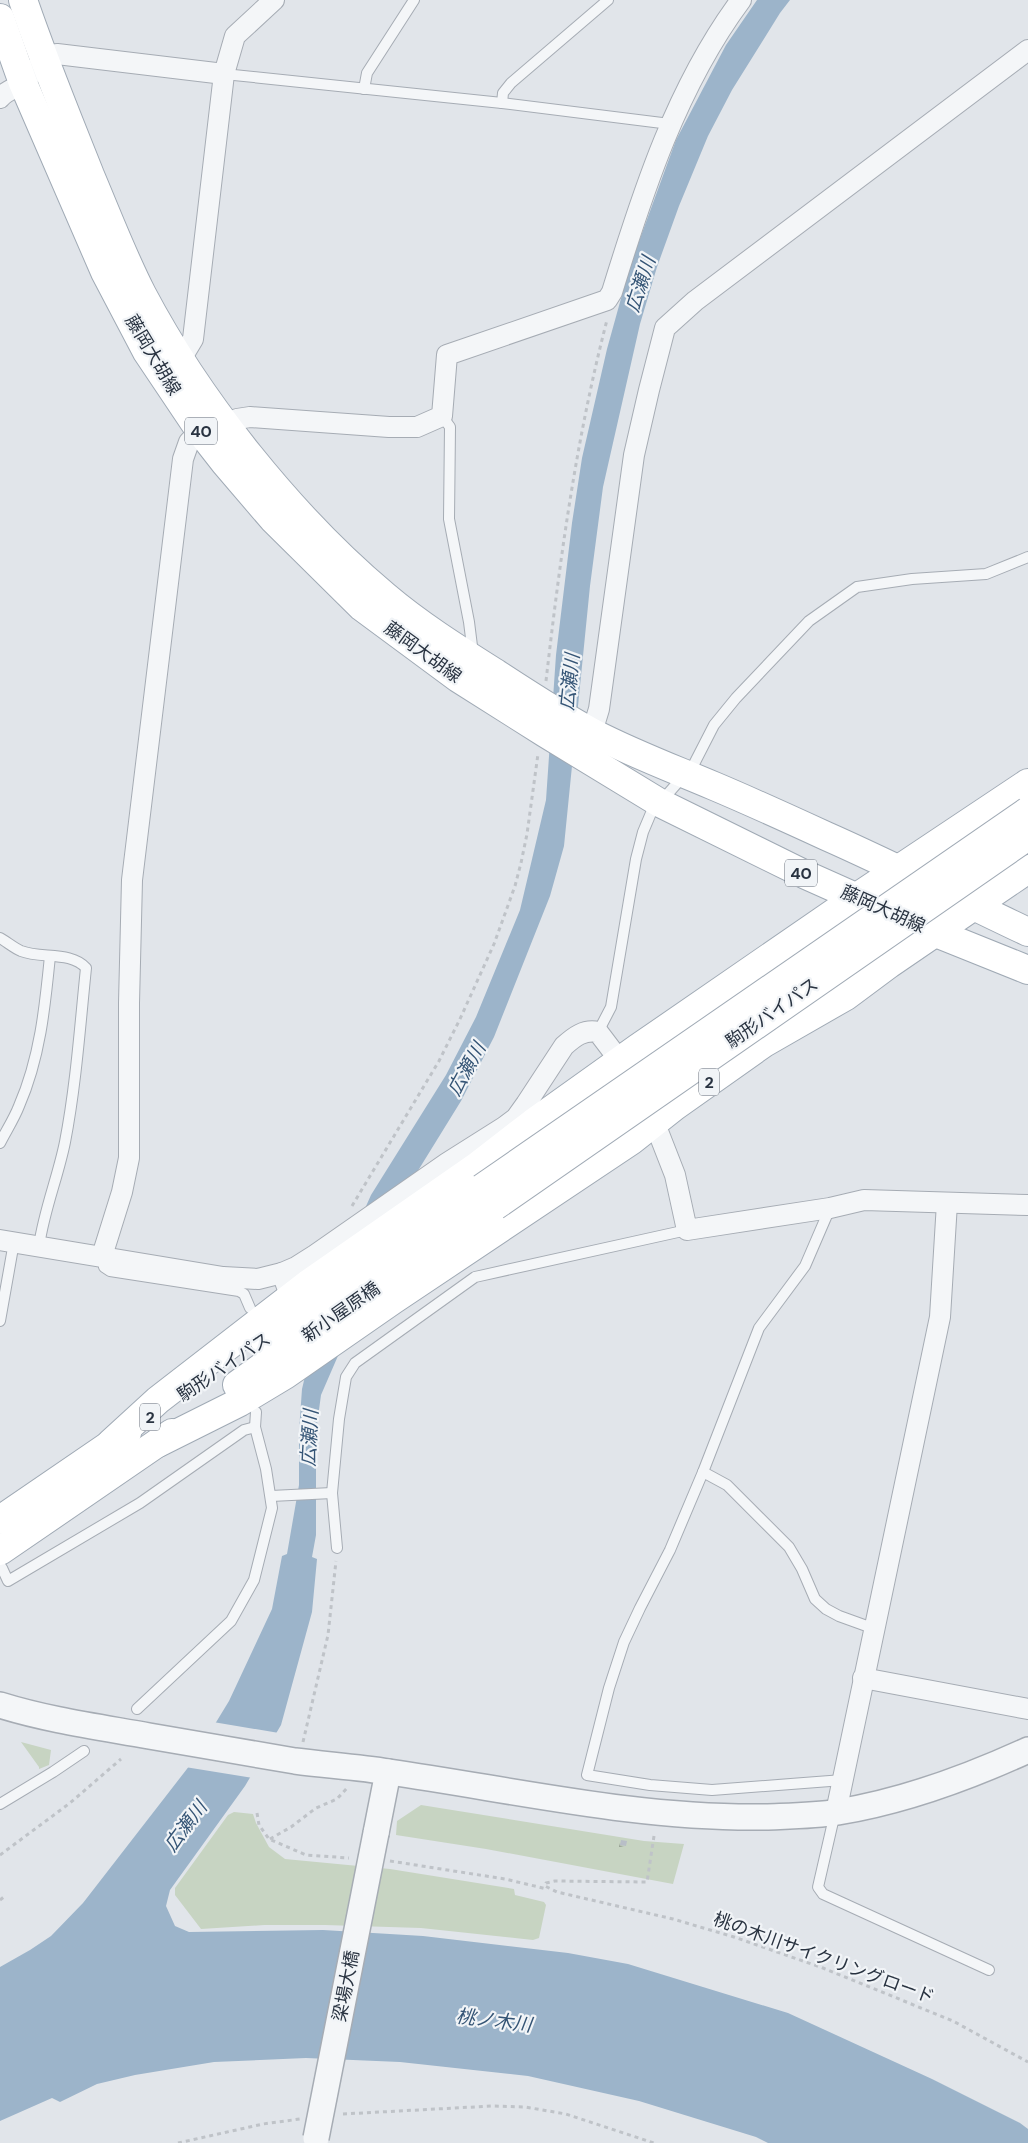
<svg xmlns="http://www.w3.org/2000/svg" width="1028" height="2143" viewBox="0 0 1028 2143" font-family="'DM Sans','Noto Sans JP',sans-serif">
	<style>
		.green { fill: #c7d4c2 }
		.water { fill: #9cb4ca }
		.pier { fill: #e1e5ea }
		.building { fill: #b8bec7; filter: url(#shadow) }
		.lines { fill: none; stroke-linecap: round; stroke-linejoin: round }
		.service-casing { stroke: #a6acb4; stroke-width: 12 }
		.minor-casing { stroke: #a6acb4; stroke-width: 22 }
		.tertiary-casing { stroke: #a6acb4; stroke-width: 28 }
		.primary-casing { stroke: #a0aab5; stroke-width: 30 }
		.path { stroke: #bfc3c8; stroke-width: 3; stroke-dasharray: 4 4; stroke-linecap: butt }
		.service { stroke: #f4f6f8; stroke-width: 10 }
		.minor { stroke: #f4f6f8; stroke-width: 20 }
		.tertiary { stroke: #f4f6f8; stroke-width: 25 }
		.primary { stroke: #fff; stroke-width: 28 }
		.tertiary-bridge-casing { stroke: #a6acb4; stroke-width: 28; stroke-linecap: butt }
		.primary-bridge-casing { stroke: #a0aab5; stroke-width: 30; stroke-linecap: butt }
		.tertiary-bridge { stroke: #f4f6f8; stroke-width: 25 }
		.primary-bridge { stroke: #fff; stroke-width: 28 }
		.labels { text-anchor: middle; stroke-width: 4.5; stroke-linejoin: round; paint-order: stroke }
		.shield { fill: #f1f4f7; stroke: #656d78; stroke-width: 1 }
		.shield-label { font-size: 16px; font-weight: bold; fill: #293341 }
		.street-label { font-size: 18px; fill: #293341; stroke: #f1f4f7 }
		.water-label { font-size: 19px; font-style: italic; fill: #345475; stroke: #f1f4f7 }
	</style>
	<defs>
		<filter id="shadow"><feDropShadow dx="-4.5" dy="4.5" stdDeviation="1" flood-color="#0004"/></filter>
	</defs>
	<rect width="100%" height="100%" fill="#e1e5ea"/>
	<g class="green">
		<path d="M21,1742L51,1750L49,1765L39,1769V1767Z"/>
		<path d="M421,1805L644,1841L684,1844L673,1884L486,1849L396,1835L397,1821Z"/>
		<path d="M234,1812L253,1814L256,1823L269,1847L285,1859L390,1869L514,1889L515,1895L544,1902L546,1905L539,1938L533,1940L421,1928L325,1925H264L201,1929L175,1895V1888L228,1815Z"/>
	</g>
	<path class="water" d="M757,0H790L780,13L732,90L708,136L679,206L657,267L640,324L603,487L590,586L564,846L550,896L494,1037L461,1101L419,1169L321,1395L316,1432V1535L312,1557L317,1559L312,1612L281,1725L245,1786L170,1890L166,1906L175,1926L189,1932L323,1930L423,1936L568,1953L628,1964L788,2013L932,2079L1020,2123L1028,2129V2143H768L756,2137L639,2101L528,2076L400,2062L306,2058L214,2062L135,2075L97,2084L60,2102L52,2098L0,2121V1967L30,1950L51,1936L83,1903L190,1765L229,1701L272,1609L282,1556L287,1554L299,1485V1431L302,1389L312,1347L331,1285L371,1195L446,1075L476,1017L520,910L546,800L556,655L572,523L582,458L607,349L630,266L676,140L726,45Z"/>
	<path class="pier" d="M213,1722L279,1733L253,1778L185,1767Z"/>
	<path class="building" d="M621,1840L627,1841L626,1846L620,1845Z"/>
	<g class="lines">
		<g class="service-casing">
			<g id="service">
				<path d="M224,74L502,103L670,124"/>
				<path d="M364,89L367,73L414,0"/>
				<path d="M502,103L503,93L511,83L608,0"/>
				<path d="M442,416L450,427L449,519L469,622L472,646L470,653"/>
				<path d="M0,938C7,942 14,948 21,951C41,959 71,951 86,968C80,1026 76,1085 65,1142C58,1177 44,1210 39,1246"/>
				<path d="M598,1032L611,1007L636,859L643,832L651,813L694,764L714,725L736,698L809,621L857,587L912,579L986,574L1028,557"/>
				<path d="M0,1143C6,1131 14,1119 19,1106C40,1058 45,1007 50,956"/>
				<path d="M830,1208L805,1266L759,1328L703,1472L670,1550L640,1608L624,1642L609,1688L587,1775L650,1785L712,1790L843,1780"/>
				<path d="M102,1256L104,1267L110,1271L239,1291L244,1294L250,1308"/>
				<path d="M0,1321L14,1242"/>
				<path d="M703,1472L727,1485L789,1547L802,1569L815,1599L826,1609L839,1616L875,1629"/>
				<path d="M271,1496L332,1493"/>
				<path d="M337,1548L332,1493L339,1419L346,1377L355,1363L475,1277L687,1230"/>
				<path d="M2,1568L8,1581L140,1503L244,1430L255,1427"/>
				<path d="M137,1709L231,1621L254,1580L272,1508L266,1469L255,1427L256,1412"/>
				<path d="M0,1804L53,1772L84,1751"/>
				<path d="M835,1813L818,1887L823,1894L989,1970"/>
			</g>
		</g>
		<g class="minor-casing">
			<g id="minor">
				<path d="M0,98C6,90 16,89 23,82C37,71 37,59 57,54L224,74"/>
				<path d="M181,359L193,339L224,74L235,36L274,0"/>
				<path d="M226,425L237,419L250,417L389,427H417L442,416L447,355L607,300L612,292C643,191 677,86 741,0"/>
				<path d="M592,732L599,709L634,455L649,390L665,328L695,301L1028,50"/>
				<path d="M646,1112L659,1134L675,1175L687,1230L830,1208L864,1200L1028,1205"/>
				<path d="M0,1240L223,1277L258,1279L282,1273"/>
				<path d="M102,1256L122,1192L129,1158V1003L132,880L183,459L189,442L200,431"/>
				<path d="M291,1298L282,1273L296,1267L315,1255L447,1163L504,1127L516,1118L526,1104L564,1046C574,1037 584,1029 598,1032L620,1061L625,1074"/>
				<path d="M863,1678L1028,1709"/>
				<path d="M836,1812L940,1317L947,1203"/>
			</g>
		</g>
		<g class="tertiary-casing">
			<g id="tertiary">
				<path d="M0,1705C48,1720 99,1727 149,1736C198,1744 246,1753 295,1761C326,1765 358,1767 389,1772C514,1790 638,1819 765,1817C789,1816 814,1816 838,1812C905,1801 967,1778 1028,1750"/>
				<path d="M376,1833L388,1772"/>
			</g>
		</g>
		<g class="primary-casing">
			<g id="primary">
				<path d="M23,0C43,59 67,117 90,175C107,215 122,255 142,294C199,402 291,517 385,596C419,625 459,650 497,674C529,695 561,716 595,734C634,754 674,769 714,786C752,802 789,819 826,836C894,866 960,900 1028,932"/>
				<path d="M0,18L23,83L105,272L147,352L200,431L225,463L273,519L362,607L458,678L545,733L660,803L806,875L936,933L1028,970"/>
				<path d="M264,1340L482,1188"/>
				<path d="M237,1385L288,1348L495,1206"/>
				<path d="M111,1443L158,1400L308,1284L476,1167L533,1123L638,1048L857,897L1028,783"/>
				<path d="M158,1443L240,1402L285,1375L393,1300L632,1140L675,1106L764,1043L846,996L889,964L1028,869"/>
				<path d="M0,1520L127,1433"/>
				<path d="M0,1551L172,1433"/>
			</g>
		</g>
		<g class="path">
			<path d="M546,681C560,559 576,439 607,320"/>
			<path d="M352,1206L439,1061L460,1019L494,944L515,886L521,863L527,834L538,754"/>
			<path d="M303,1742L328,1635L336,1561"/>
			<path d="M257,1813L259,1825L269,1839L306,1855L349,1858"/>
			<path d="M654,1836L647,1882L555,1881L546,1883L545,1886L557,1892L673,1919L734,1937L823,1968L953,2021L1028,2062"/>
			<path d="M270,1839L291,1827L316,1808L337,1799L347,1788"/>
			<path d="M0,1855L70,1803L121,1759"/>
			<path d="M390,1861L505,1879L547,1889"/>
			<path d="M0,1900L5,1896"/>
			<path d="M343,2114L492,2106L525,2107L566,2114L654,2143"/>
			<path d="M178,2143L263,2124L300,2119"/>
		</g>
		<use href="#service" class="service"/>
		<use href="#minor" class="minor"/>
		<use href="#tertiary" class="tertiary"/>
		<use href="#primary" class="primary"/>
		<g class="tertiary-bridge-casing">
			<path id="tertiary-bridge" d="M316,2138L376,1833"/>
		</g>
		<g class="primary-bridge-casing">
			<g id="primary-bridge">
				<path d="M482,1188L1028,811"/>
				<path d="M495,1206L1028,836"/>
			</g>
		</g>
		<use href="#tertiary-bridge" class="tertiary-bridge"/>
		<use href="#primary-bridge" class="primary-bridge"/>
	</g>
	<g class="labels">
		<g class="shield">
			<rect x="185" y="417.5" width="32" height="27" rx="4"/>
			<rect x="785" y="859.5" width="32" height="27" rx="4"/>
			<rect x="699" y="1068.5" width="20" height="27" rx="4"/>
			<rect x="140" y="1403.5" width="20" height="27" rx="4"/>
		</g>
		<g class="shield-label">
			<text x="201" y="437">40</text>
			<text x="801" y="879">40</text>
			<text x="709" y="1088">2</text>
			<text x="150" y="1423">2</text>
		</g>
		<g class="street-label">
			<text transform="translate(153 355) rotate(59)" y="6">藤岡大胡線</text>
			<text transform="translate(423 652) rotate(36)" y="6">藤岡大胡線</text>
			<text transform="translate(883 909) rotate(24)" y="6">藤岡大胡線</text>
			<text transform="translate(772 1013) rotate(-35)" y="6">駒形バイパス</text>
			<text transform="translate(341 1312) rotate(-35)" y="6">新小屋原橋</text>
			<text transform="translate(224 1367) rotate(-34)" y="6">駒形バイパス</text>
			<text transform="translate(824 1958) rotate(20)" y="6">桃の木川サイクリングロード</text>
			<text transform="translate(346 1986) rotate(-79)" y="6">梁場大橋</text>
		</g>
		<g class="water-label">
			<text transform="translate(640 284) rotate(-72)" y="7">広瀬川</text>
			<text transform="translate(569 682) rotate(-84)" y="7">広瀬川</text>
			<text transform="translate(466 1069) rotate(-61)" y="7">広瀬川</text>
			<text transform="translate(309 1438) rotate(-87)" y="7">広瀬川</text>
			<text transform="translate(185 1826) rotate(-53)" y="7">広瀬川</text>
			<text transform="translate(494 2020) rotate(7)" y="7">桃ノ木川</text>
		</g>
	</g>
</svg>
